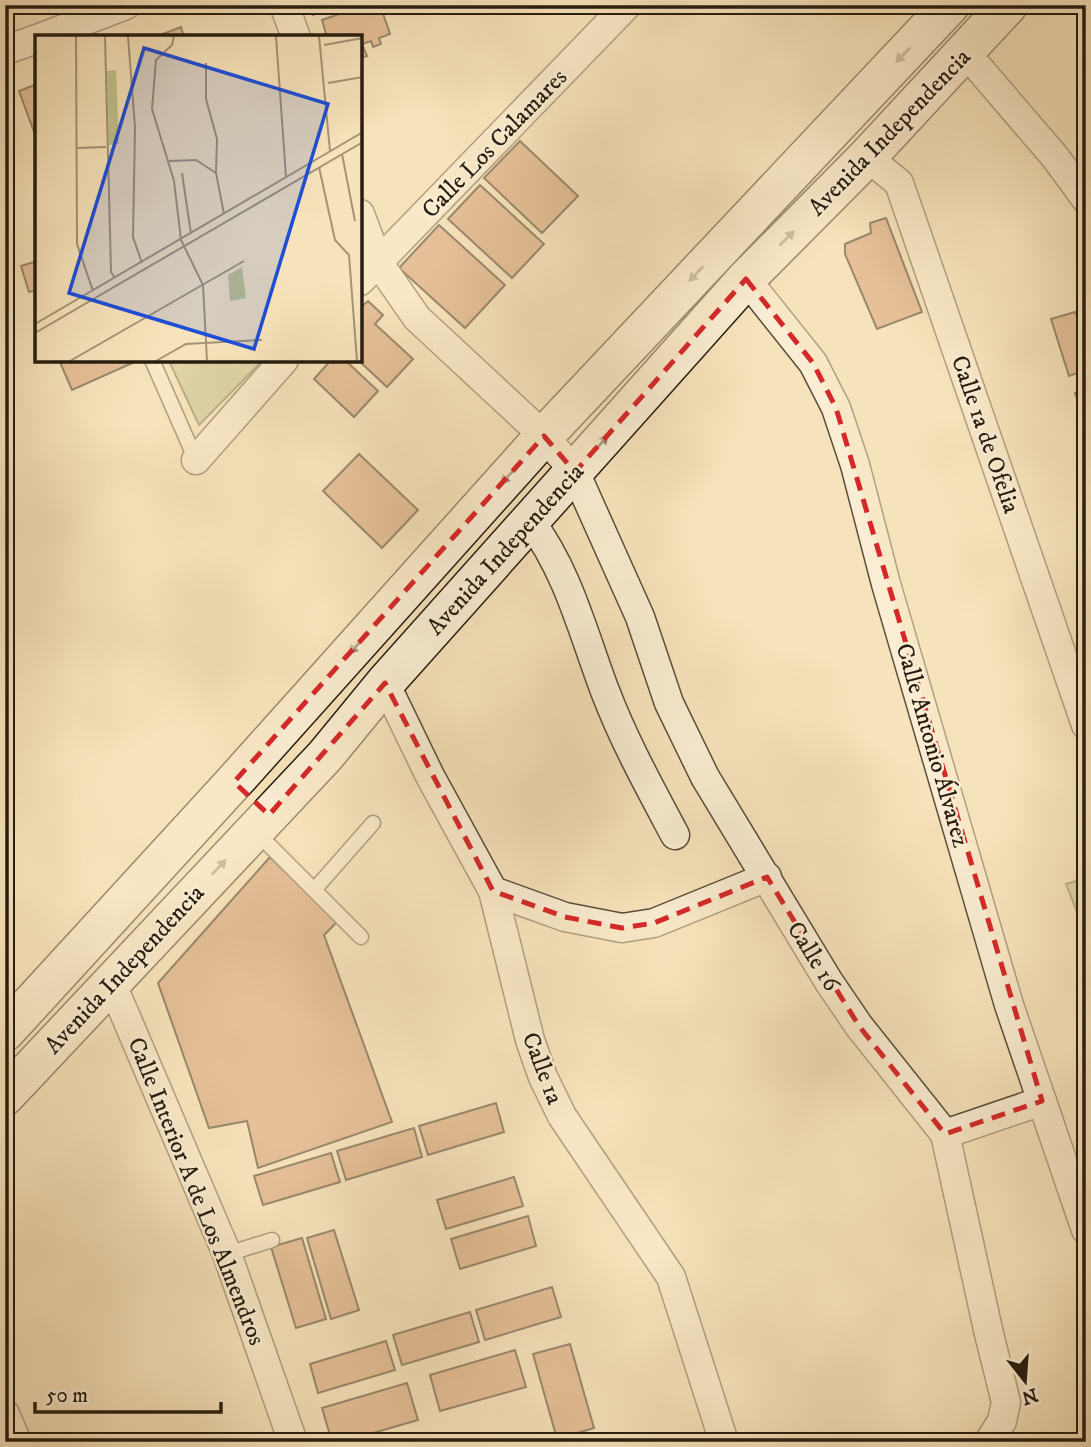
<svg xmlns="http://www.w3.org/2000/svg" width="1091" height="1447" viewBox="0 0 1091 1447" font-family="'IM FELL DW Pica',serif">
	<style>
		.green { fill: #c2c28c; stroke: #746f4e; stroke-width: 2 }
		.building { fill: #d1966d; stroke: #271c0f; stroke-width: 2 }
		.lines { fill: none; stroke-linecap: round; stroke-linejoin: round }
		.lane-casing { stroke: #5b4e3a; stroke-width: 17 }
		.street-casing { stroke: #5b4e3a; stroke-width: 31 }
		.secondary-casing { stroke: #271c0f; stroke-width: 41 }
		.lane { stroke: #faedd3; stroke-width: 14 }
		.street { stroke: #faedd3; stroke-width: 28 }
		.secondary { stroke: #faedd3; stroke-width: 38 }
		.oneway { fill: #9b8f7b }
		.marked { fill: none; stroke: #d62828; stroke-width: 5; stroke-dasharray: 14 9; stroke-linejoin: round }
		.labels { text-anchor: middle; stroke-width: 5; stroke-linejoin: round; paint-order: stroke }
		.street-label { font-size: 24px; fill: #271c0f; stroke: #faedd3 }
		.inset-road { fill: none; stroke: #a49376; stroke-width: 2 }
		.view { fill: #1d4ed8; fill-opacity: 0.15; stroke: #1d4ed8; stroke-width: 3.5 }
		.inset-edge { fill: none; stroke: #271c0f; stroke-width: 3.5 }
	</style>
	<rect width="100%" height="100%" fill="#f7e3bb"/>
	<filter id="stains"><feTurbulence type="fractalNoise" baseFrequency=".00286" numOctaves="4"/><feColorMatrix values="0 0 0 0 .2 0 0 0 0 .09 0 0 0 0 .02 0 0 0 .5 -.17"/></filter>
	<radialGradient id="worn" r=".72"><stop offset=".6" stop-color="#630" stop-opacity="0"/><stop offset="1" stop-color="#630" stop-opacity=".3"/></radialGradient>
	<g class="green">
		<path d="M169,361H262L199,425Z"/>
		<path d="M1086,878V935L1066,884Z"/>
	</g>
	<g class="building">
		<path d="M310,5H340L313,15Z"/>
		<path d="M365,5H380L390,34L379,38L381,44L373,47L371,41L362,44L367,56L360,58V37H327L322,20Z"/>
		<path d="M181,27L184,37H155Z"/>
		<path d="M37,84V140L19,91Z"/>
		<path d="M520,141L578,196L542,233L484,178Z"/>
		<path d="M480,185L544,244L512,278L448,219Z"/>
		<path d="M886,218L922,312L877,329L845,254V244L871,233L870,223Z"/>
		<path d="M439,225L505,285L465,328L399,268Z"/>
		<path d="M37,261V290L29,292L21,266Z"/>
		<path d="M368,301L383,315L375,324L413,359L387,387L358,360H360V308Z"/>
		<path d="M1075,312L1077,317L1086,315V370L1069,376L1051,319Z"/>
		<path d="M59,360H139L72,390Z"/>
		<path d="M331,360H345L378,391L354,417L314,379Z"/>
		<path d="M1086,389V423L1075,393Z"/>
		<path d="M359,454L418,510L382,548L323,491Z"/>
		<path d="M270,857L337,922L324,935L392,1122L258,1168L247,1121L209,1128L158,983Z"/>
		<path d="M496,1103L504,1132L428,1155L419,1126Z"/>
		<path d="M414,1128L422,1157L346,1180L337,1151Z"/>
		<path d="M331,1153L340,1182L263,1205L254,1176Z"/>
		<path d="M514,1177L523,1206L446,1229L437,1200Z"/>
		<path d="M528,1216L536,1246L460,1269L451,1239Z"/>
		<path d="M334,1230L359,1310L331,1319L307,1238Z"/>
		<path d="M302,1238L326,1319L296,1328L271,1247Z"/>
		<path d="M552,1287L561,1317L485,1340L476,1310Z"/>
		<path d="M470,1312L479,1342L402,1365L393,1335Z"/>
		<path d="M386,1341L395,1370L318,1393L310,1364Z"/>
		<path d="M570,1344L594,1428L557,1439L533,1354Z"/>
		<path d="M515,1350L526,1387L440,1411L430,1375Z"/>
		<path d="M407,1383L418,1420L342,1442H332L322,1408Z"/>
	</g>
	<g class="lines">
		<g class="lane-casing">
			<g id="lane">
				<path d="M152,360L196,460"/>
				<path d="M255,831L361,937"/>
				<path d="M315,889L373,823"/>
				<path d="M227,1254L272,1240"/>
			</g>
		</g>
		<g class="street-casing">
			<g id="street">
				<path d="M284,5L296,37"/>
				<path d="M42,37L126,5"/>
				<path d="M5,50L37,39"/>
				<path d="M965,52L1055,157L1086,199"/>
				<path d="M867,157L899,183L1086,725"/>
				<path d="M360,214L378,262L417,318L544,436L575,472L640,617L669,703L705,777L829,982L859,1026L945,1134L989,1334L1006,1402L1002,1421L989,1442"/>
				<path d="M746,279L813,363L836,408L855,465L886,584L1009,1005L1086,1230"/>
				<path d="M360,281L627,5"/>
				<path d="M196,460L284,360"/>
				<path d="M530,521C568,571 583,633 605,691C624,741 650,788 675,835"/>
				<path d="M385,683L430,776L493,891L530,1040L543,1077L562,1116L671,1277L724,1442"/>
				<path d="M493,891L565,917L622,928L654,923L767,877"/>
				<path d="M111,982L227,1254L293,1442"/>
				<path d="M945,1134L1042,1101"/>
				<path d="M5,1414L17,1442"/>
			</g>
		</g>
		<g class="secondary-casing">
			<g id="secondary">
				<path d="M5,1032L234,782L544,436L950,5"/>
				<path d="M5,1096L325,756L385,683L746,279L867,157L1008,5"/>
			</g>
		</g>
		<use href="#lane" class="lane"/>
		<use href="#street" class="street"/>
		<use href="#secondary" class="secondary"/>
	</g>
	<defs><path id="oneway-solid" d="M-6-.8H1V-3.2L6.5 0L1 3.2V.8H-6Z" transform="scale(1.75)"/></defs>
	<g class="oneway">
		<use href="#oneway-solid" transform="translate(903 55) rotate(134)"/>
		<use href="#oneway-solid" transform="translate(787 238) rotate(-45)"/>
		<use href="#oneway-solid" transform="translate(696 274) rotate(133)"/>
		<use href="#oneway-solid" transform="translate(601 443) rotate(-48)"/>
		<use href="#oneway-solid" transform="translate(508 476) rotate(132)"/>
		<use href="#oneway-solid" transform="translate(356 646) rotate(132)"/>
		<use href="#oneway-solid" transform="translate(219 867) rotate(-47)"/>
	</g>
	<path d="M0 0H1091V1447H0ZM746,279L813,363L836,408L1042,1101L945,1134L859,1026L767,877L654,923L622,928L565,917L493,891L385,683L269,815L234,782L544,436L575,472Z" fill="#f7e3bb" fill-opacity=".55" fill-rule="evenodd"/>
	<path class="marked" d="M746,279L813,363L836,408L1042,1101L945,1134L859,1026L767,877L654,923L622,928L565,917L493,891L385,683L269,815L234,782L544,436L575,472Z"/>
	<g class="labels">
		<g class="street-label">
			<text transform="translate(889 132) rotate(-46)" y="8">Avenida Independencia</text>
			<text transform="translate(494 143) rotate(-46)" y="8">Calle Los Calamares</text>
			<text transform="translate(986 434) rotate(71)" y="8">Calle 1a de Ofelia</text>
			<text transform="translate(505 549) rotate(-48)" y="8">Avenida Independencia</text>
			<text transform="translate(933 745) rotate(74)" y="8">Calle Antonio Álvarez</text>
			<text transform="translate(814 956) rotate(58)" y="8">Calle 16</text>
			<text transform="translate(124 969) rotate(-47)" y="8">Avenida Independencia</text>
			<text transform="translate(543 1068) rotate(69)" y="8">Calle 1a</text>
			<text transform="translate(197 1191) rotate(68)" y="8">Calle Interior A de Los Almendros</text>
		</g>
	</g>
	<g transform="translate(35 35)">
		<rect width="327" height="327" fill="#f7e3bb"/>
		<path d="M81,35L84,109L74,110L72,36ZM207,232L211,263L195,266L193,240Z" fill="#c2c28c"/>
		<path class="inset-road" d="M41,1L42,209L58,256M70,1L76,237L80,243M93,1L100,92L98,202L107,228M139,1L137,10L121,25L117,74L139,146L146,205L168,250L172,326M241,1L251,142M284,1L295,116M289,10L328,3M171,28V64L182,104L181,138L189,179M293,48L328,42M41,113L71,112M307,119L320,186M134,126L161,125L181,138M284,132L300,205L314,220L322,326M147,138L156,199M0,289L328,97M0,298L328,107M35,326L209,226M121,326L151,309L227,305"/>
		<path class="view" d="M109,13L293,69L219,314L34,258Z"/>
		<rect width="327" height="327" class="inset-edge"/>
	</g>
	<rect width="1091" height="1447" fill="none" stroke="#f7e3bb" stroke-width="28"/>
	<rect x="7" y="7" width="1077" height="1433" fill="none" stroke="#271c0f" stroke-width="3.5"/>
	<rect x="14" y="14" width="1063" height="1419" fill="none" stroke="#271c0f" stroke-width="2"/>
	<g transform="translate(1025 1381) rotate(163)" stroke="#faedd3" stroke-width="5" paint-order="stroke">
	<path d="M0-5L12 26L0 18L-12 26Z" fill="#271c0f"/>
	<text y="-10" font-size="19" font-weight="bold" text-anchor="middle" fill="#271c0f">N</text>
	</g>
	<path d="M35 1402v10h186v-10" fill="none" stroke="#271c0f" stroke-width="3.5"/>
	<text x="46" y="1402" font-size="21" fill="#271c0f" stroke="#faedd3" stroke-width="5" paint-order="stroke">50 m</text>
	<rect width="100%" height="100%" filter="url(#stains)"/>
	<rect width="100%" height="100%" fill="url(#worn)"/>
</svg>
